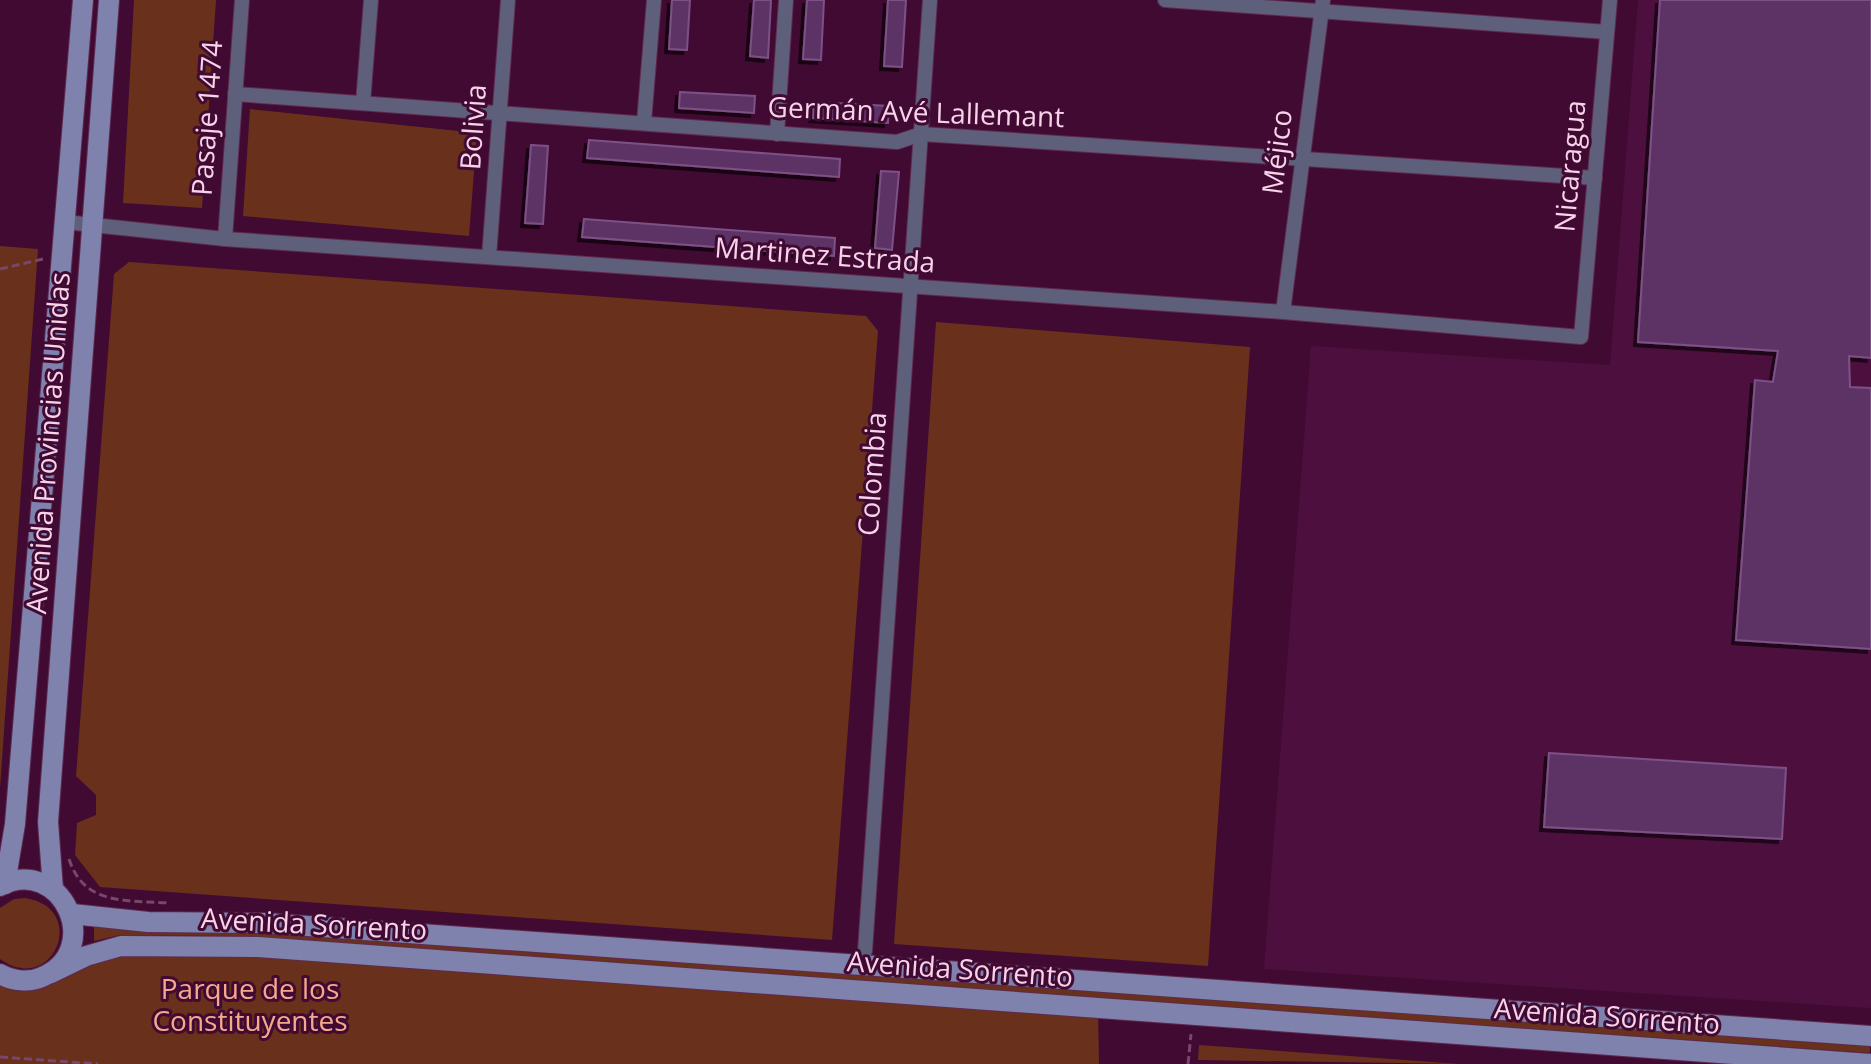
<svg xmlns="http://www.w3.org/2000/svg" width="1871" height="1064" viewBox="0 0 1871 1064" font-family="'Open Sans',sans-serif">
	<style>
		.built { fill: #4d103e }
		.green { fill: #69311b }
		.building { fill: #5d3365; stroke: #7d5186; stroke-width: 2; filter: url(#shadow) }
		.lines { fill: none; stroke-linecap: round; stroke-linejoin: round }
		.street-casing { stroke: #5e2a4f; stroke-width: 16 }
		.secondary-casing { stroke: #5e2a4f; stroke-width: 22 }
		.path { stroke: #784769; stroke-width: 3; stroke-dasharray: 8 4; stroke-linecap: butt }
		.street { stroke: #5e607b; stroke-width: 14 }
		.secondary { stroke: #7e82ad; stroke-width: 20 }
		.labels { text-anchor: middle; stroke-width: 6; stroke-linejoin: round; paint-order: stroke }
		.street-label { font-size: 28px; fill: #f7d3e9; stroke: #410a32 }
		.park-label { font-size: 28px; fill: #f6a88b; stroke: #410a32 }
	</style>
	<defs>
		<filter id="shadow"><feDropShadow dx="-4" dy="4" stdDeviation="0" flood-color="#0009"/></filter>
	</defs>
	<rect width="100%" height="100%" fill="#410a32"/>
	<path class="built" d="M1638,0H1871V1008L1264,969L1311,346L1610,365Z"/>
	<g class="green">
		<path d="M134,0H216L202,208L123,203Z"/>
		<path d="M250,109L477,133L469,236L243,216Z"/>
		<path d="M0,246L38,249L0,788Z"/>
		<path d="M129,262L866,316L878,331L832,940L100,887L75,855L77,823L96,815V795L76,776L114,274Z"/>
		<path d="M936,322L1250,347L1208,966L894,944Z"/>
		<path d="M25,898C90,908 53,997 0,959V908L14,899Z"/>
		<path d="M94,921L234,930L1870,1046V1053L232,936L120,935L94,941Z"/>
		<path d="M121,946L1098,1007L1099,1064H0V974L20,981Z"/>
		<path d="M1199,1045L1460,1064L1198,1060Z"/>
	</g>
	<g class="building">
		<path d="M672,0H690L687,50L669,49Z"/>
		<path d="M754,0H771L768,58L750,56Z"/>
		<path d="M807,0H824L821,60L803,59Z"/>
		<path d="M888,0H906L902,67L884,66Z"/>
		<path d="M1660,0H1871V358L1849,356L1850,387L1871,388V649L1736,640L1755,380L1773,382L1778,351L1638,342Z"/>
		<path d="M680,92L755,96L754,113L679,108Z"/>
		<path d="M814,102L889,106L888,123L813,118Z"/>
		<path d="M589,140L840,159L839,177L587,158Z"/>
		<path d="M531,145L548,146L543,224L525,223Z"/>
		<path d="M881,171L899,172L892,250L875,248Z"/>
		<path d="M584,219L835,238L834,256L582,237Z"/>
		<path d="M1549,753L1786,768L1782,839L1544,827Z"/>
	</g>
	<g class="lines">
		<g class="street-casing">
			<g id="street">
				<path d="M1165,0L1607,32"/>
				<path d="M235,94L897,142L921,134L1595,178"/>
				<path d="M363,103L371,0"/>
				<path d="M644,122L654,0"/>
				<path d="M777,134L786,0"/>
				<path d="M65,222L225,239L1283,312L1581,337L1610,0"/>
				<path d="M225,239L242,0"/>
				<path d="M489,257L508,0"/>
				<path d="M1283,312L1323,0"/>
				<path d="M865,951L930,0"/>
			</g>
		</g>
		<g class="secondary-casing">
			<g id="secondary">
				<path d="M5,884L15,824L83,0"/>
				<path d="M0,886C61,854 106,950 42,977C29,983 13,981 0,974"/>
				<path d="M53,889L48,822L109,0"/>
				<path d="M72,914L148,922L265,923L1871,1036"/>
				<path d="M51,973L86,956L121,946L258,947L1871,1064"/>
			</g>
		</g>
		<g class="path">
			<path d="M0,269L43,259"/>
			<path d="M69,859C84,906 127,900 169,903"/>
			<path d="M0,1057L98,1064"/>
			<path d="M1188,1064L1191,1034"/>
		</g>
		<use href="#street" class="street"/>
		<use href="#secondary" class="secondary"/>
	</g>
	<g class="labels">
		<g class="street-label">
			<text transform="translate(916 112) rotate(2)" y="10">Germán Avé Lallemant</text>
			<text transform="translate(207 118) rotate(-86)" y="10">Pasaje 1474</text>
			<text transform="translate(473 127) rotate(-86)" y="10">Bolivia</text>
			<text transform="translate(1277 152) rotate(-83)" y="10">Méjico</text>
			<text transform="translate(1570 166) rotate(-85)" y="10">Nicaragua</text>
			<text transform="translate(825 255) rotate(4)" y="10">Martinez Estrada</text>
			<text transform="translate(48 443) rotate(-86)" y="10">Avenida Provincias Unidas</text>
			<text transform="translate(872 474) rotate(-86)" y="10">Colombia</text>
			<text transform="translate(314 924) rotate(3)" y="10">Avenida Sorrento</text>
			<text transform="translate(960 969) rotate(4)" y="10">Avenida Sorrento</text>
			<text transform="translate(1607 1016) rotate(4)" y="10">Avenida Sorrento</text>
		</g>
		<g class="park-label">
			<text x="250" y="999">Parque de los<tspan x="250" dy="32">Constituyentes</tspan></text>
		</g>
	</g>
</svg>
